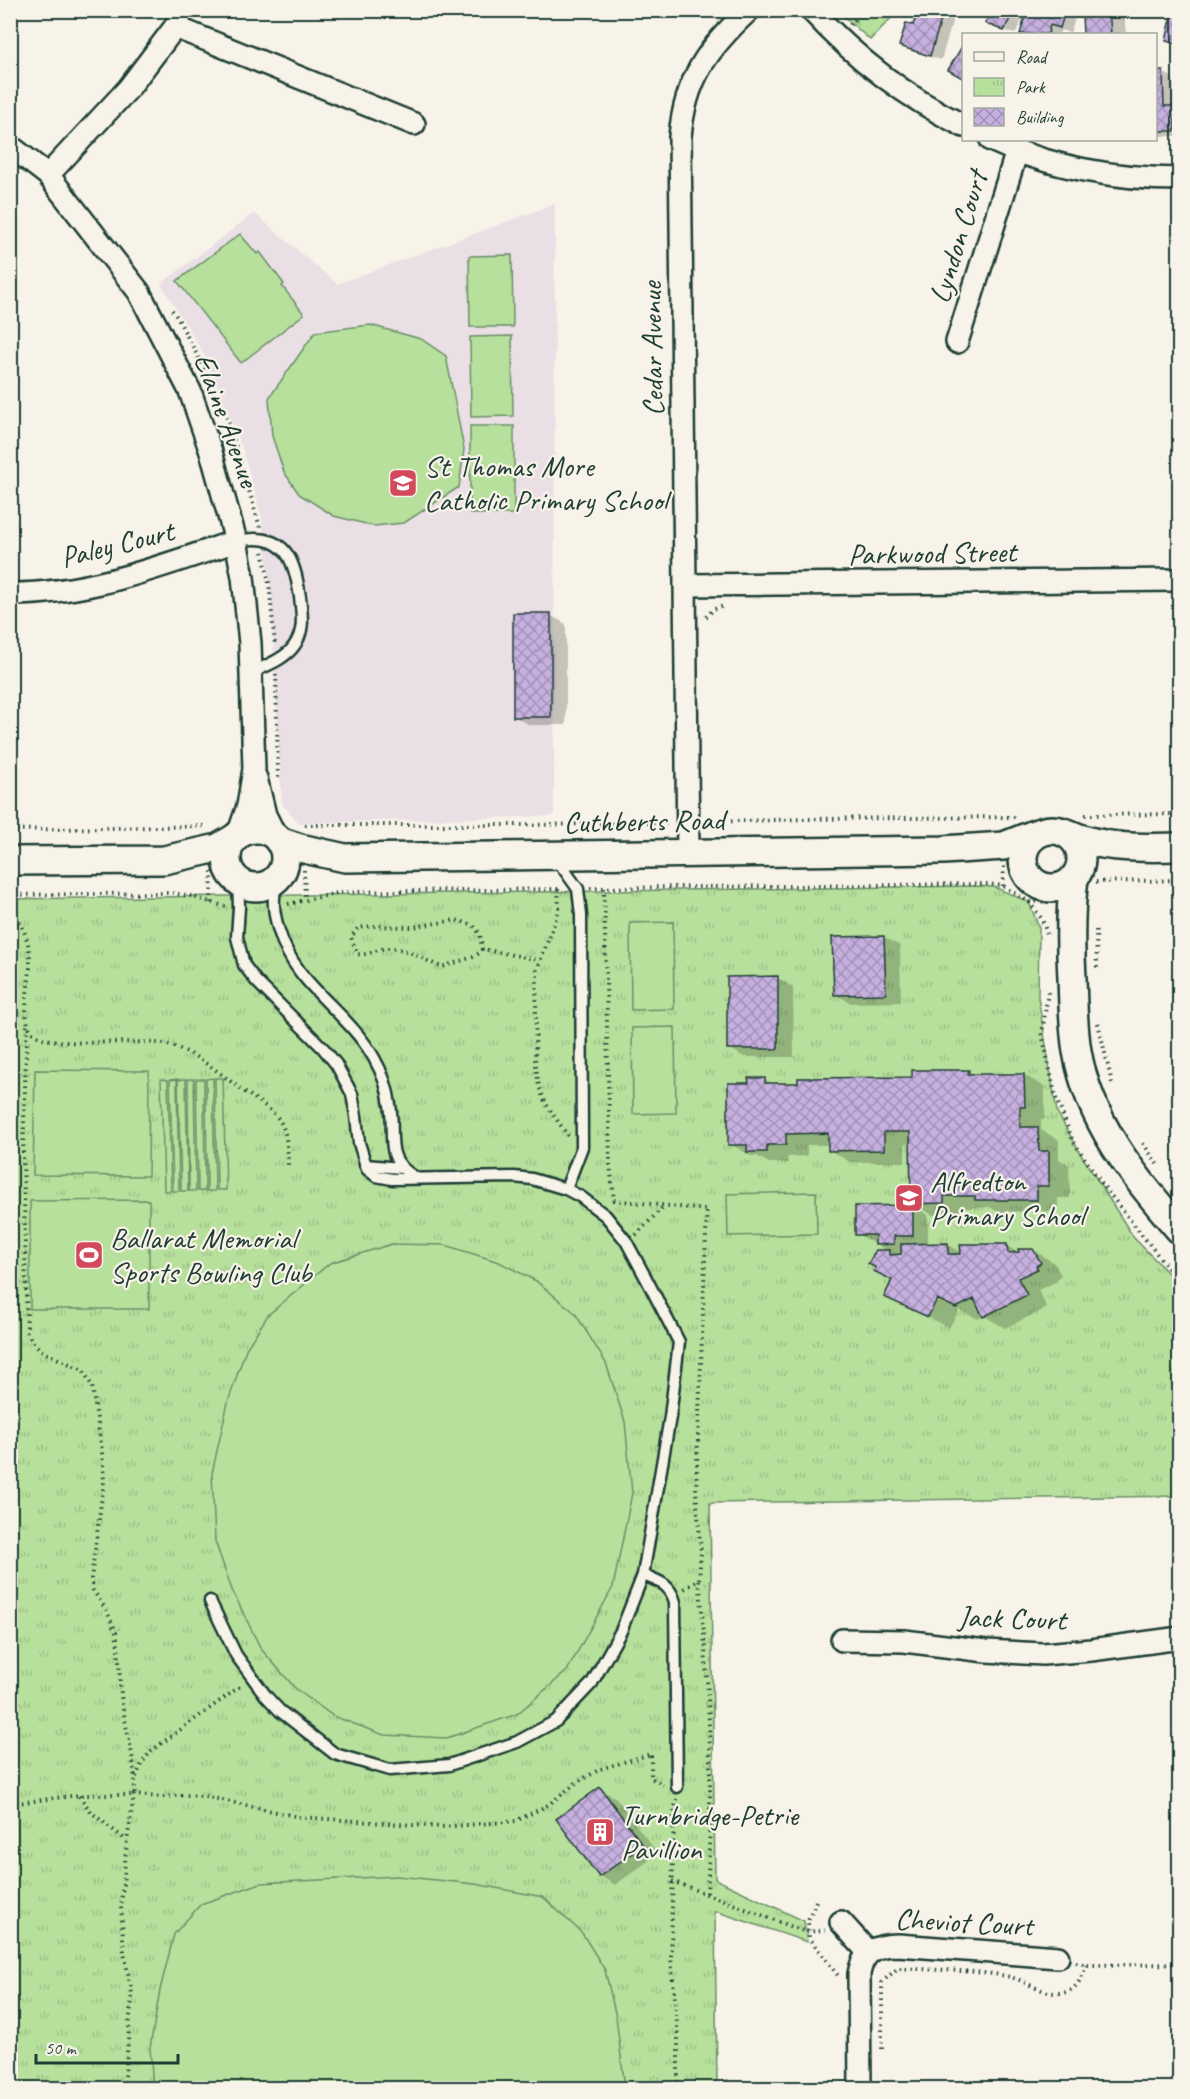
<svg xmlns="http://www.w3.org/2000/svg" width="1190" height="2099" viewBox="0 0 1190 2099" font-family="Caveat,sans-serif">
	<style>
		.built { fill: #e9dfe5 }
		.park { fill: url(#park-tufts); stroke: #6b8e68; stroke-width: 1.5 }
		.pitch { fill: #b7e09c; stroke: #6b8e68; stroke-width: 1.5 }
		.shadow { fill: #0003 }
		.building { fill: url(#building-cross-hatch); stroke: #1f3d34; stroke-width: 1.5 }
		.lines { fill: none; stroke-linecap: round; stroke-linejoin: round }
		.service-casing { stroke: #1f3d34; stroke-width: 15 }
		.minor-casing { stroke: #1f3d34; stroke-width: 26 }
		.tertiary-casing { stroke: #1f3d34; stroke-width: 32 }
		.path { stroke: #1f3d34; stroke-width: 4; stroke-dasharray: 1.5 4.5; stroke-linecap: butt }
		.service { stroke: #f7f3e8; stroke-width: 10 }
		.minor { stroke: #f7f3e8; stroke-width: 21 }
		.tertiary { stroke: #f7f3e8; stroke-width: 27 }
		.labels { text-anchor: middle; stroke-width: 4.5; stroke-linejoin: round; paint-order: stroke }
		.street-label { font-size: 30px; fill: #1f3d34; stroke: #f7f3e8 }
		.poi-label { font-size: 30px; fill: #1f3d34; stroke: #f7f3e8; text-anchor: start }
	</style>
	<defs>
		<pattern id="park-tufts" width="24" height="20" patternUnits="userSpaceOnUse" patternTransform="scale(1.5)"><rect width="24" height="20" fill="#b7e09c"/><path d="M3 7l-1-3M5 7V3M7 7l1-3M15 17l-1-3M17 17v-4M19 17l1-3" fill="none" stroke="#9dc187"/></pattern>
		<pattern id="building-cross-hatch" width="8" height="8" patternUnits="userSpaceOnUse" patternTransform="scale(1.5)"><rect width="8" height="8" fill="#c7b0df"/><path d="M0 0l8 8M0 8l8-8" fill="none" stroke="#a190b6"/></pattern>
	</defs>
	<rect width="100%" height="100%" fill="#f7f3e8"/>
	<filter id="ink" filterUnits="userSpaceOnUse"><feTurbulence type="fractalNoise" baseFrequency=".0167" numOctaves="2"/><feDisplacementMap in="SourceGraphic" scale="12" xChannelSelector="R" yChannelSelector="G"/><feConvolveMatrix kernelMatrix="1 2 1 2 8 2 1 2 1" color-interpolation-filters="sRGB"/></filter>
	<g filter="url(#ink)">
		<path class="built" d="M555,204L554,816L299,823L282,804L270,584L262,518L242,448L215,379L202,351L161,284L254,213L337,284Z"/>
		<g class="park">
			<path d="M838,11H898L870,40Z"/>
			<path d="M976,886L994,887L1029,902L1039,928L1038,997L1057,1112L1082,1156L1134,1238L1179,1284V1496L710,1503L715,1879L804,1921L807,1942L715,1911L717,2088H11L10,899Z"/>
		</g>
		<g class="pitch">
			<path d="M240,234L257,254L260,252L284,284L282,286L304,314L241,363L177,281Z"/>
			<path d="M512,255L513,327H470L469,256Z"/>
			<path d="M370,325L421,339L446,356L464,449L459,487L404,523L374,526L334,516L299,494L284,472L272,436L269,398L315,332Z"/>
			<path d="M512,336L513,416L471,417L470,337Z"/>
			<rect x="470" y="426" width="44" height="88"/>
			<path d="M673,922L674,1009L631,1010L630,923Z"/>
			<path d="M675,1027L676,1113L633,1114L632,1028Z"/>
			<path d="M35,1070L149,1071L148,1176L33,1175Z"/>
			<path d="M213,1078L215,1191H207L206,1079Z"/>
			<path d="M215,1078H223L226,1190H217Z"/>
			<path d="M161,1079L168,1080L171,1191H164Z"/>
			<path d="M177,1079L179,1191H173L170,1080Z"/>
			<path d="M186,1079L188,1191H181L178,1080Z"/>
			<path d="M188,1079H194L196,1191H189Z"/>
			<path d="M196,1079H204L205,1191H198Z"/>
			<path d="M816,1192L817,1234L728,1236L727,1194Z"/>
			<path d="M149,1200V1309H30V1201Z"/>
			<path d="M392,1244L445,1245L499,1262L536,1281L575,1313L606,1363L625,1422L632,1493L613,1587L567,1671L517,1714L447,1738L384,1735L333,1716L296,1689L261,1649L232,1590L215,1541L212,1473L228,1402L246,1349L268,1315L330,1263Z"/>
			<path d="M397,1876L475,1884L543,1897L582,1933L605,1970L616,2017L625,2088H153L150,2048L160,1990L174,1934L201,1904L261,1883Z"/>
		</g>
		<g class="shadow">
			<path d="M919,10H956L941,60L911,51L901,46L914,27Z"/>
			<path d="M993,10H1018L1025,15L1015,34L997,28Z"/>
			<path d="M1029,10L1065,13L1075,19L1070,33L1061,30L1059,34H1022Z"/>
			<path d="M1074,10H1124L1126,34H1085L1084,21L1074,15Z"/>
			<path d="M1156,72H1163L1173,78L1174,107L1180,110V136H1156Z"/>
			<path d="M550,615L566,624V725H530L514,716Z"/>
			<path d="M884,937L900,946L901,1002L851,1003L835,994L834,938Z"/>
			<path d="M777,978L793,987L794,1057H744L729,1048Z"/>
			<path d="M969,1071L977,1076L1024,1075L1045,1087V1119H1041V1130L1059,1140V1159L1069,1165L1070,1198H1058V1211L998,1212L990,1207L964,1208V1215H933L912,1203V1143L905,1144V1162H850L829,1150V1145H807V1156L787,1157L788,1163H769L757,1156H751L730,1144L750,1084L764,1079L774,1085L913,1079V1072Z"/>
			<path d="M912,1206L928,1215V1245L947,1244L962,1253L1007,1246L1020,1254L1033,1250L1054,1263L1061,1275L1056,1279L1058,1281L1038,1290L1047,1308L1005,1328L984,1316L978,1319L959,1310L949,1328L886,1296L894,1280L876,1270L890,1252L857,1234Z"/>
			<path d="M600,1789L616,1798L658,1854L615,1885L600,1876Z"/>
		</g>
		<g class="building">
			<path d="M918,10H944L930,56L899,46L906,23L913,25Z"/>
			<path d="M991,10H1014L1004,31L985,23Z"/>
			<path d="M1027,10H1061L1065,12L1060,28L1050,25L1048,34H1020Z"/>
			<path d="M1072,10H1109L1111,34H1083L1082,15L1073,16Z"/>
			<path d="M1173,10H1180V45L1166,41Z"/>
			<path d="M964,43V79L948,70Z"/>
			<path d="M1156,71H1163L1164,106H1175V131H1156Z"/>
			<rect x="513" y="613" width="38" height="104"/>
			<path d="M884,936L886,994L834,995L832,937Z"/>
			<path d="M778,976V1049H727V977Z"/>
			<path d="M912,1070H969L968,1074H1024L1025,1107H1020V1127H1038L1039,1151H1049V1186H1037V1200H975V1196H944V1203L911,1204L910,1132H884V1150L828,1151V1133L786,1134V1145H767V1152H747V1145H728V1083H749L748,1078H765V1083H798V1078L912,1077Z"/>
			<path d="M913,1205V1236H894V1244L875,1245V1235H855V1206Z"/>
			<path d="M948,1243V1254H961L960,1244H1007L1008,1253L1019,1252L1018,1249H1033L1041,1263L1036,1266L1038,1269L1018,1278L1027,1295L983,1317L974,1299L956,1308L937,1299L928,1317L884,1297L892,1280L874,1271L875,1267L868,1264L876,1250H890V1255L901,1254V1244Z"/>
			<path d="M600,1787L643,1845L599,1877L556,1819Z"/>
		</g>
		<g class="lines">
			<g class="service-casing">
				<g id="service">
					<path d="M236,541C284,531 294,556 300,597C302,615 305,631 294,646C285,659 265,666 251,673"/>
					<path d="M556,858L578,889L581,915L582,1147L566,1189"/>
					<path d="M277,878C272,897 273,912 279,931C295,986 347,1010 374,1058C382,1072 388,1089 390,1105C396,1135 382,1159 415,1177"/>
					<path d="M365,1165L401,1168"/>
					<path d="M643,1575C659,1581 670,1584 675,1602L677,1787"/>
					<path d="M210,1601L236,1655L266,1696L280,1711L335,1754L390,1770L449,1765L517,1742L556,1721L592,1683L621,1631L643,1575L670,1417L679,1342L647,1280L626,1241L606,1216L581,1197L566,1189L532,1179L514,1177L392,1179L376,1176L367,1169L359,1143L356,1116L352,1094L336,1064L323,1048L256,981L244,965L237,937L239,907L238,880"/>
				</g>
			</g>
			<g class="minor-casing">
				<g id="minor">
					<path d="M811,10C855,58 905,97 964,126"/>
					<path d="M175,27L414,124"/>
					<path d="M991,140C1048,167 1116,179 1180,179"/>
					<path d="M10,146L48,175L139,292L190,391L211,452L236,541L243,577L250,643L254,769L248,806L238,835"/>
					<path d="M48,175L128,89L175,27L183,10"/>
					<path d="M957,342L1017,151"/>
					<path d="M685,585L1180,580"/>
					<path d="M10,594C89,594 162,566 236,541"/>
					<path d="M256,778L265,815L276,837"/>
					<path d="M688,853L680,137C685,79 708,48 749,10"/>
					<path d="M842,1640L904,1641L986,1651L1043,1654L1091,1650L1180,1638"/>
					<path d="M841,1922L868,1952"/>
					<path d="M860,2088L859,1974C863,1951 876,1945 898,1945L1058,1957"/>
				</g>
			</g>
			<g class="tertiary-casing">
				<g id="tertiary">
					<circle cx="256" cy="858" r="29"/>
					<circle cx="1052" cy="859" r="29"/>
					<path d="M1067,833C1100,849 1143,848 1180,847"/>
					<path d="M279,841L300,848L345,858L943,850L1004,846L1037,833"/>
					<path d="M10,861L164,860L218,848L235,838"/>
					<path d="M1074,878C1070,911 1070,944 1072,978C1073,1002 1073,1027 1077,1051C1089,1122 1134,1177 1180,1230"/>
				</g>
			</g>
			<g class="path">
				<path d="M850,25L864,10"/>
				<path d="M10,121L17,127"/>
				<path d="M172,310L177,317L215,389L228,421L260,527"/>
				<path d="M263,552L269,583L275,646"/>
				<path d="M706,617L714,609L724,606"/>
				<path d="M276,674L278,778"/>
				<path d="M1085,815L1180,814"/>
				<path d="M707,822L807,819L1015,817"/>
				<path d="M305,825H529L670,823"/>
				<path d="M10,830L205,826"/>
				<path d="M304,870L305,899"/>
				<path d="M1096,882L1180,880"/>
				<path d="M1003,886L1004,866"/>
				<path d="M590,888L988,884L1003,886L1029,902H1052"/>
				<path d="M604,888L610,1164L614,1200L707,1210L696,1491L701,1553L699,1580L684,1589"/>
				<path d="M558,889L559,908L557,916L537,970L535,1059L539,1087L546,1104L568,1136"/>
				<path d="M10,895L171,893L190,896L227,907"/>
				<path d="M1029,902L1042,919L1047,934"/>
				<path d="M211,903L212,870"/>
				<path d="M288,904L342,892L561,889"/>
				<path d="M10,906C22,923 30,941 30,962C31,980 19,1019 33,1033C51,1050 134,1038 164,1044C193,1050 219,1073 242,1090C280,1116 287,1117 288,1166"/>
				<path d="M1096,930L1097,971"/>
				<path d="M482,949L481,952L473,957L442,967C424,961 409,948 389,948C377,948 369,956 357,954L351,937L358,928L372,926L412,927L456,920L473,925L480,934L482,949L540,960"/>
				<path d="M1048,992L1042,1034L1056,1098L1073,1141L1105,1188L1180,1283"/>
				<path d="M1098,1023L1112,1083"/>
				<path d="M1143,1143L1157,1164"/>
				<path d="M636,1235L664,1206"/>
				<path d="M699,1580C710,1684 713,1790 707,1894"/>
				<path d="M136,1777L142,1763L151,1751L242,1685"/>
				<path d="M79,1796L92,1813L127,1841"/>
				<path d="M677,1799L674,1811L671,1957L678,2038V2088"/>
				<path d="M10,1804L79,1795H134C138,1768 126,1731 122,1703C119,1680 120,1656 116,1633L107,1611L93,1590L91,1579L104,1481L102,1451L92,1386L83,1370L43,1352L32,1341L27,1332L23,1156L27,1023"/>
				<path d="M672,1881L806,1932L825,1930"/>
				<path d="M816,1901L808,1920L809,1938L840,1978"/>
				<path d="M1076,1962L1086,1965L1180,1964"/>
				<path d="M882,2049V1982L898,1968C933,1970 973,1970 1006,1976C1024,1979 1040,1994 1059,1993C1076,1993 1082,1978 1086,1965"/>
				<path d="M124,2088L132,1993L124,1953L121,1906L127,1841L134,1795L163,1797L183,1795L204,1796L299,1817L442,1827L516,1821L548,1805L576,1783L600,1769L651,1754V1778L663,1785"/>
			</g>
			<use href="#service" class="service"/>
			<use href="#minor" class="minor"/>
			<use href="#tertiary" class="tertiary"/>
		</g>
	</g>
	<defs>
		<g id="school-square" transform="scale(1.5)"><rect x="-9" y="-9" width="18" height="18" rx="4" fill="#d1495b" stroke="#f7f3e8"/><path d="M0-5L7-2L0 1L-7-2ZM-4 1L0 2.5L4 1V4Q0 6-4 4Z" fill="#fff"/></g>
		<g id="stadium-square" transform="scale(1.5)"><rect x="-9" y="-9" width="18" height="18" rx="4" fill="#d1495b" stroke="#f7f3e8"/><path d="M0-5a6.5 5 0 1 0 0 10a6.5 5 0 1 0 0-10ZM-3.5-1.8h7v3.6h-7Z" fill="#fff"/></g>
		<g id="building-square" transform="scale(1.5)"><rect x="-9" y="-9" width="18" height="18" rx="4" fill="#d1495b" stroke="#f7f3e8"/><path d="M-4-6H4V6H1V3H-1V6H-4ZM-2.5-4.3h1.7v1.8h-1.7ZM.8-4.3h1.7v1.8H.8ZM-2.5-1h1.7V.8h-1.7ZM.8-1h1.7V.8H.8Z" fill="#fff"/></g>
	</defs>
	<g fill-rule="evenodd">
		<use href="#school-square" x="403" y="483"/>
		<use href="#school-square" x="909" y="1198"/>
		<use href="#stadium-square" x="89" y="1255"/>
		<use href="#building-square" x="600" y="1832"/>
	</g>
	<g class="labels">
		<g class="street-label">
			<text transform="translate(958 237) rotate(-73)" y="10">Lyndon Court</text>
			<text transform="translate(652 349) rotate(-91)" y="10">Cedar Avenue</text>
			<text transform="translate(227 420) rotate(70)" y="10">Elaine Avenue</text>
			<text transform="translate(117 544) rotate(-14)" y="10">Paley Court</text>
			<text transform="translate(932 553) rotate(-1)" y="10">Parkwood Street</text>
			<text transform="translate(644 821) rotate(-1)" y="10">Cuthberts Road</text>
			<text transform="translate(1012 1618) rotate(2)" y="10">Jack Court</text>
			<text transform="translate(964 1922) rotate(3)" y="10">Cheviot Court</text>
		</g>
		<g class="poi-label">
			<text x="424" y="476">St Thomas More<tspan x="424" dy="34">Catholic Primary School</tspan></text>
			<text x="930" y="1191">Alfredton<tspan x="930" dy="34">Primary School</tspan></text>
			<text x="110" y="1248">Ballarat Memorial<tspan x="110" dy="34">Sports Bowling Club</tspan></text>
			<text x="621" y="1825">Turnbridge-Petrie<tspan x="621" dy="34">Pavillion</tspan></text>
		</g>
	</g>
	<rect width="1190" height="2099" fill="none" stroke="#f7f3e8" stroke-width="36"/>
	<rect x="18" y="18" width="1154" height="2063" fill="none" stroke="#1f3d34" stroke-width="2" filter="url(#ink)"/>
	<rect x="962" y="33" width="195" height="108" fill="#f7f3e8" stroke="#a1aaa0" stroke-width="1.5"/>
	<rect x="974" y="52" width="30" height="9" fill="#f7f3e8" stroke="#a1aaa0" stroke-width="1.5"/>
	<text x="1016" y="63" font-size="18" fill="#1f3d34">Road</text>
	<rect x="974" y="78" width="30" height="18" fill="url(#park-tufts)" stroke="#a1aaa0" stroke-width="1.5"/>
	<text x="1016" y="93" font-size="18" fill="#1f3d34">Park</text>
	<rect x="974" y="108" width="30" height="18" fill="url(#building-cross-hatch)" stroke="#a1aaa0" stroke-width="1.5"/>
	<text x="1016" y="123" font-size="18" fill="#1f3d34">Building</text>
	<path d="M36 2054v9h142v-9" fill="none" stroke="#1f3d34" stroke-width="3"/>
	<text x="45" y="2054" font-size="18" fill="#1f3d34" stroke="#f7f3e8" stroke-width="4.5" paint-order="stroke">50 m</text>
</svg>
